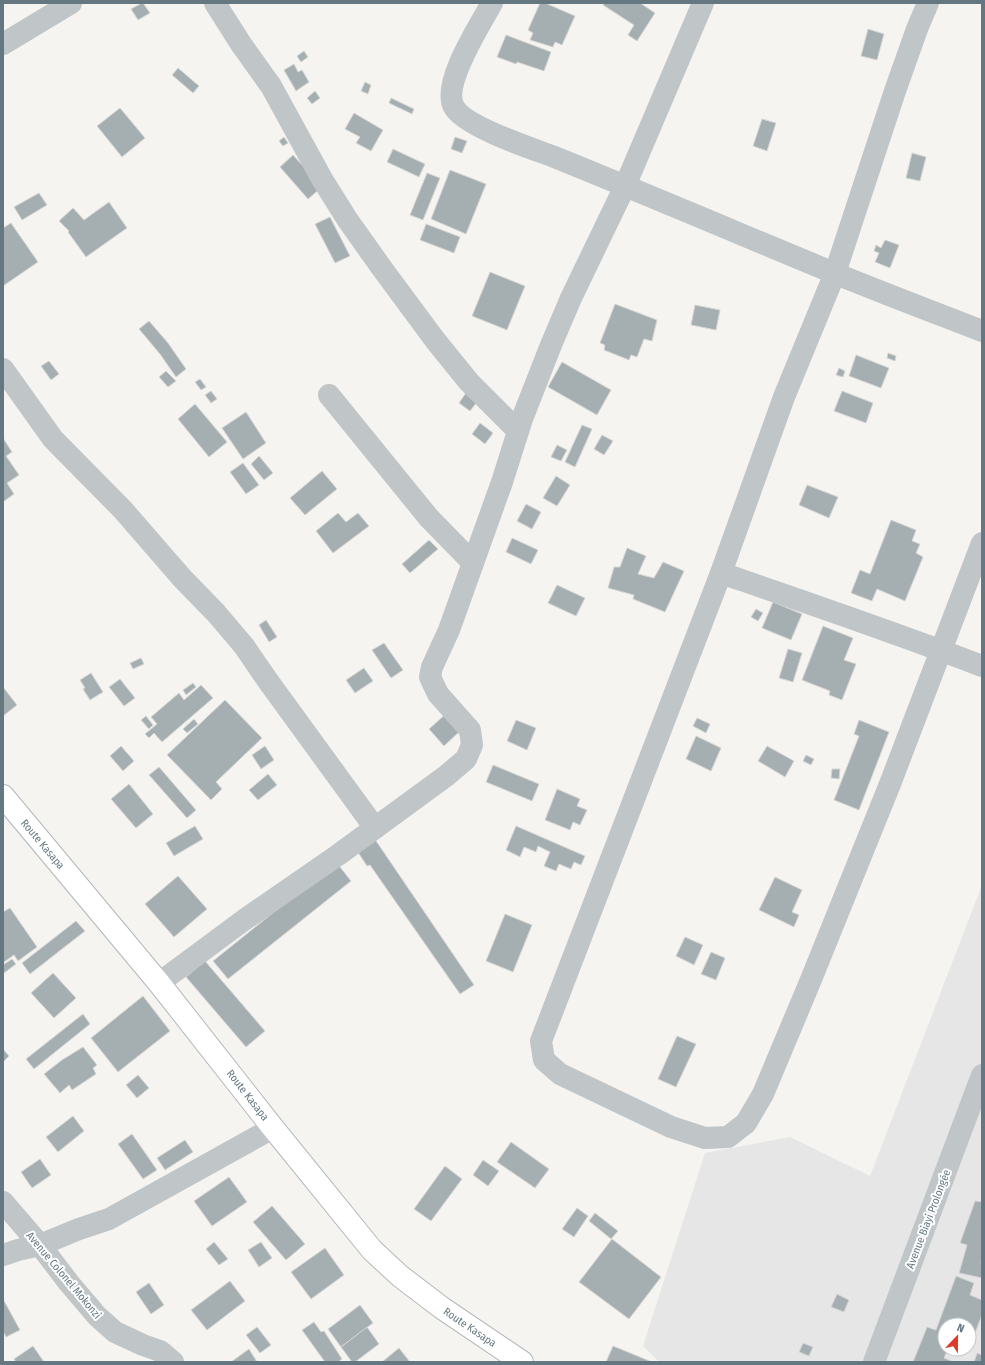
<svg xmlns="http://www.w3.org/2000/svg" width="985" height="1365" viewBox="0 0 985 1365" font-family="'Fira Sans Condensed',sans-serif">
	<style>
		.built { fill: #e5e6e5; fill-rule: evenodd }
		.building { fill: #a5afb2; stroke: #d6d6d4 }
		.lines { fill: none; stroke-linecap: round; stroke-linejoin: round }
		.major-casing { stroke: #b3b8bb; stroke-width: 24 }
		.minor { stroke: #c0c5c7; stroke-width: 22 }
		.major { stroke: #fff; stroke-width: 22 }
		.labels { text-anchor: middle; stroke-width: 4; stroke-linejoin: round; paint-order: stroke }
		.street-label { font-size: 11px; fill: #657881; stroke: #fff }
	</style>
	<rect width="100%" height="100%" fill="#f5f4f1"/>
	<path class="built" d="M982,885V1362H659L643,1346L705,1153L790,1137L870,1176ZM945,1325H969V1349H945Z"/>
	<g class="building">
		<path d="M142,3H143L150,13L138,20L131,9Z"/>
		<path d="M540,3H545L575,16L562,45L555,42L553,47L530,40L533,33L528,30Z"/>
		<path d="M604,3H640L655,13L637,41L628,35L634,25L603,5Z"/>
		<path d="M868,29L884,34L877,60L861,56Z"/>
		<path d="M506,35L551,52L544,71L517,62L516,64L497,57Z"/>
		<path d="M304,51L308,57L301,62L297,56Z"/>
		<path d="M294,64L298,72L302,70L309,82L296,91L284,70Z"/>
		<path d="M178,68L199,86L193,93L172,75Z"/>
		<path d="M365,82L371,85L368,94L361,91Z"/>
		<path d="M315,91L320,98L312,104L307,98Z"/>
		<path d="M391,98L414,109L412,114L389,103Z"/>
		<path d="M120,108L145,138L122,157L97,126Z"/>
		<path d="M354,113L383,130L371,151L356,143L360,137L345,129Z"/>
		<path d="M762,119L776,123L767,151L753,146Z"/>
		<path d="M284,137L288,143L283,146L279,141Z"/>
		<path d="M455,137L467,141L462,153L451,149Z"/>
		<path d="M393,149L425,164L419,177L387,162Z"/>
		<path d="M912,153L926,157L920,181L906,178Z"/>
		<path d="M293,155L322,187L308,199L280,167Z"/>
		<path d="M450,170L486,184L466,234L431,219Z"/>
		<path d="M427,173L440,178L423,220L410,215Z"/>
		<path d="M39,193L47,205L22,220L14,207Z"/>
		<path d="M109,202L127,228L86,257L68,232L69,231L59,221L73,208L84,220Z"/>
		<path d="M330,217L350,256L335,263L315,224Z"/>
		<path d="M11,223L38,262L3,286V228Z"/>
		<path d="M426,224L460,237L454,253L420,240Z"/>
		<path d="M885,240L899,245L890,268L875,262L879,253L874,251L876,245L881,248Z"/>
		<path d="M490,272L525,286L507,330L472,316Z"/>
		<path d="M615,304L657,320L652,341L644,339L637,357L631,355L629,360L604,350L605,345L600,343Z"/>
		<path d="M695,305L720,310L716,330L691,325Z"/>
		<path d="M149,321L168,343L186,369L176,377L160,354L139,329Z"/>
		<path d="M888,353L896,356L895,361L887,358Z"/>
		<path d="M856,355L889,368L881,388L849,376Z"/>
		<path d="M49,361L59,374L51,380L41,366Z"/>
		<path d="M562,362L611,390L597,415L548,387Z"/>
		<path d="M839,368L845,371L843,377L836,375Z"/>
		<path d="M166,371L176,381L168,387L159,377Z"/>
		<path d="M200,379L206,387L201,390L195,382Z"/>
		<path d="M468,390L480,398L470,411L459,403Z"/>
		<path d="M211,391L217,399L211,403L205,395Z"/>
		<path d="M842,391L873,403L866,423L834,411Z"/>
		<path d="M195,404L227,442L209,457L178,419Z"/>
		<path d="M246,412L266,443L243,459L222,428Z"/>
		<path d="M480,423L493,433L485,444L472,434Z"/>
		<path d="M582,425L592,429L575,467L565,462Z"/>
		<path d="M602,435L613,441L604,455L594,449Z"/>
		<path d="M3,438L12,452L6,456L19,475L7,483L14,494L3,502Z"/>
		<path d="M557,445L567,450L561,461L551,457Z"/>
		<path d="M259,456L273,473L264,480L251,464Z"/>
		<path d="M243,463L259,485L246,494L230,472Z"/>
		<path d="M322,471L337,489L305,515L290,498Z"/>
		<path d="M556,476L570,485L557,506L543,498Z"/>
		<path d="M807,485L838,497L829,518L799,505Z"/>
		<path d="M526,504L541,512L532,529L517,521Z"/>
		<path d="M338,513L346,522L358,513L369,526L333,553L316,531Z"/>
		<path d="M891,520L916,530L912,541L920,544L916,553L923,557L905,601L877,589L872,601L851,593L860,570L870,574Z"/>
		<path d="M512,538L538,550L531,564L506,552Z"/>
		<path d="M429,540L438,549L410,573L402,564Z"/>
		<path d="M627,548L646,556L638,574L654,578L663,562L684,571L665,612L633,599L634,595L608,588L614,567H620Z"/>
		<path d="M557,585L585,598L576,616L548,603Z"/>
		<path d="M773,602L802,614L791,640L762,628Z"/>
		<path d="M756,609L763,613L758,621L751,617Z"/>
		<path d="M266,620L277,637L269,642L259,625Z"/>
		<path d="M823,626L853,638L844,660L856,664L842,700L829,695L830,691L802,680Z"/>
		<path d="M384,643L403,670L391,678L372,650Z"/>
		<path d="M788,649L802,653L793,682L779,678Z"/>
		<path d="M141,658L144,664L133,669L130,663Z"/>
		<path d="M364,668L373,681L355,693L346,680Z"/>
		<path d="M91,673L103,692L90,700L83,689L85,688L80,680Z"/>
		<path d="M120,679L135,698L124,706L109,687Z"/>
		<path d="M193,683L196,687L186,695L183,690Z"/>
		<path d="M201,685L213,698L162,742L154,733L149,738L145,734L157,724L151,717L179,693L184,700Z"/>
		<path d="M3,687L17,705L3,716Z"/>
		<path d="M225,700L262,738L216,782L222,789L211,800L167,755Z"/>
		<path d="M448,712L462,729L444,746L429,729Z"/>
		<path d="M146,716L153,725L149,729L141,720Z"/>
		<path d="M697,718L710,724L706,733L693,726Z"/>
		<path d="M194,719L198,724L187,733L183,729Z"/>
		<path d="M516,720L536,728L527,750L507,741Z"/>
		<path d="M859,720L889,732L859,810L834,800L859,736L854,734Z"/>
		<path d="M696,736L721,748L711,771L686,759Z"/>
		<path d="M121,746L134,761L123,771L110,756Z"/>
		<path d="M265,746L274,760L261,769L252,755Z"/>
		<path d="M767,746L794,761L785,777L758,761Z"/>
		<path d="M806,755L814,759L811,765L803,761Z"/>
		<path d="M493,765L539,784L532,801L486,782Z"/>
		<path d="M159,767L196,810L187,818L149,775Z"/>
		<path d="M832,769H840L839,779L831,778Z"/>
		<path d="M268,774L277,785L258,800L249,790Z"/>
		<path d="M129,784L153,814L136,828L111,799Z"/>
		<path d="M557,789L580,799L577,806L587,810L580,825L573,822L570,830L545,820Z"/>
		<path d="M195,826L203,839L174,856L166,843Z"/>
		<path d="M516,826L585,856L581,865L574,862L571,869L559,864L556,871L544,866L550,852L538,846L536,852L524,847L520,857L506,850Z"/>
		<path d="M372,835L474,985L460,994L370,865L367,866L354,846Z"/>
		<path d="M336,862L351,881L228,979L213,961Z"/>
		<path d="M178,876L207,909L174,937L145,904Z"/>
		<path d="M775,877L802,890L792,912L799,915L794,927L759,910Z"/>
		<path d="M10,908L37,947L18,961L14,955L4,962L3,960V912Z"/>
		<path d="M505,914L532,925L513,972L486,961Z"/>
		<path d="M76,921L85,931L30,974L22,963Z"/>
		<path d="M685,937L703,945L694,965L676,956Z"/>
		<path d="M711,952L725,958L716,980L701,974Z"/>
		<path d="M12,959L16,964L4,973L3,965Z"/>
		<path d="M205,961L265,1031L246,1047L186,977Z"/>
		<path d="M53,973L76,998L54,1018L31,993Z"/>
		<path d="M143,996L170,1031L118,1072L91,1038Z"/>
		<path d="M83,1014L90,1024L34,1069L26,1059Z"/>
		<path d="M677,1036L696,1044L676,1087L658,1079Z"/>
		<path d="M83,1047L97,1065L93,1068L96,1074L72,1090L69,1085L60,1093L44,1074L62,1060Z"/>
		<path d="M3,1049L9,1056L3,1062Z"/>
		<path d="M138,1075L149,1088L137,1098L126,1085Z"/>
		<path d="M73,1116L84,1131L58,1152L46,1137Z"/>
		<path d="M132,1134L157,1170L143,1179L118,1144Z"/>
		<path d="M185,1140L193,1152L165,1170L157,1158Z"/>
		<path d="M511,1142L549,1169L535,1188L497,1162Z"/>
		<path d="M40,1159L51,1175L32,1188L21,1172Z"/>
		<path d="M483,1160L499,1171L488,1186L473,1175Z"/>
		<path d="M445,1166L462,1179L431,1221L414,1209Z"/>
		<path d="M229,1177L247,1202L212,1226L194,1201Z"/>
		<path d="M975,1201L982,1202V1257L981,1263H982V1278L959,1273L967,1245L960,1243Z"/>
		<path d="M272,1206L305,1244L286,1260L253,1222Z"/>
		<path d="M577,1208L588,1216L574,1237L562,1229Z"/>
		<path d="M595,1213L618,1231L611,1239L589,1221Z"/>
		<path d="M612,1239L661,1277L629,1319L579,1282Z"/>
		<path d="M214,1242L228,1259L219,1265L206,1249Z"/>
		<path d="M261,1242L272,1258L259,1267L248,1250Z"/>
		<path d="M325,1248L344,1275L311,1299L291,1272Z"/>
		<path d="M956,1276L974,1283L970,1295L982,1300V1315L972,1341L969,1339V1325H945V1349H948L944,1358L954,1362H913L927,1327L936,1330Z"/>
		<path d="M230,1281L245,1301L207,1330L191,1310Z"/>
		<path d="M149,1283L164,1305L151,1314L136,1292Z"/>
		<path d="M837,1294L849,1300L844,1312L831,1307Z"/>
		<path d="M3,1299L20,1330L6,1337L3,1331Z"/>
		<path d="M360,1305L373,1323L341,1347L328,1329Z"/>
		<path d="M314,1322L321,1332L324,1331L342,1359L338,1362H325L302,1330Z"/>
		<path d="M257,1327L271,1345L260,1353L246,1335Z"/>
		<path d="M367,1327L379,1344L355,1362H352L341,1347Z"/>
		<path d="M803,1343L813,1347L809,1356L799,1352Z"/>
		<path d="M33,1346L44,1362H16L14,1359Z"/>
		<path d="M613,1346L652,1362H606Z"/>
		<path d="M399,1348L410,1362H382Z"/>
		<path d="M249,1349L257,1362H231Z"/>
		<path d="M977,1353L982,1355V1362H974Z"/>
	</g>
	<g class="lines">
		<g class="major-casing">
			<path id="major" d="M3,796L159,983L273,1128L372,1250L400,1276L442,1308L522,1362"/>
		</g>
		<g class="minor">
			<path d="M215,3L241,44L271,86L322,179L347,219L381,267L435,340L469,382L518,431"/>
			<path d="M492,3C480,25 441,84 454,107C464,126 530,148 552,156C646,194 740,234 834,273C883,293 933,312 982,331"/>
			<path d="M3,44L71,3"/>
			<path d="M3,369L53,439L123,510L182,578L216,613L244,646L268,681L375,828"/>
			<path d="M329,395L429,518L473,563"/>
			<path d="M982,543L890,784L810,982L763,1094L746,1123L728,1137L705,1138L671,1127L560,1074L544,1060L541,1041L721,573C808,603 896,633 982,666"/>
			<path d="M721,573L784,397L835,273L895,91L917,29L928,3"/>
			<path d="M159,983L244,920L338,855L446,776L466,759L472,745L470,730L438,694L430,677L432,667L449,630L502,482L522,419L551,345L571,298L625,186L703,3"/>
			<path d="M3,1202L40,1245L69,1283L97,1316L115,1332L143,1345L160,1351L173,1362"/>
			<path d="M3,1255L18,1250L40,1245L79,1229L109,1219L273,1128"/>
			<path d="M874,1362L982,1075"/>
		</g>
		<use href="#major" class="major"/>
	</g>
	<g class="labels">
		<g class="street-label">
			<text transform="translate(43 844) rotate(50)" y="4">Route Kasapa</text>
			<text transform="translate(248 1095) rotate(52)" y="4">Route Kasapa</text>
			<text transform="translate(928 1219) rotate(-69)" y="4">Avenue Biayi Prolongée</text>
			<text transform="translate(64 1275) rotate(50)" y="4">Avenue Colonel Mokonzi</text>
			<text transform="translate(470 1327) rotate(34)" y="4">Route Kasapa</text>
		</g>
	</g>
	<rect width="985" height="1365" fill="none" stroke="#657881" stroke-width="8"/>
	<g transform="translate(957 1337) rotate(22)"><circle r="19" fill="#ffffff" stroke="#c1c9cd"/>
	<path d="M0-3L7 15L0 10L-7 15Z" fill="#dd3a29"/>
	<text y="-6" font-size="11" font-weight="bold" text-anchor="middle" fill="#657881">N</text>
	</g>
</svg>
